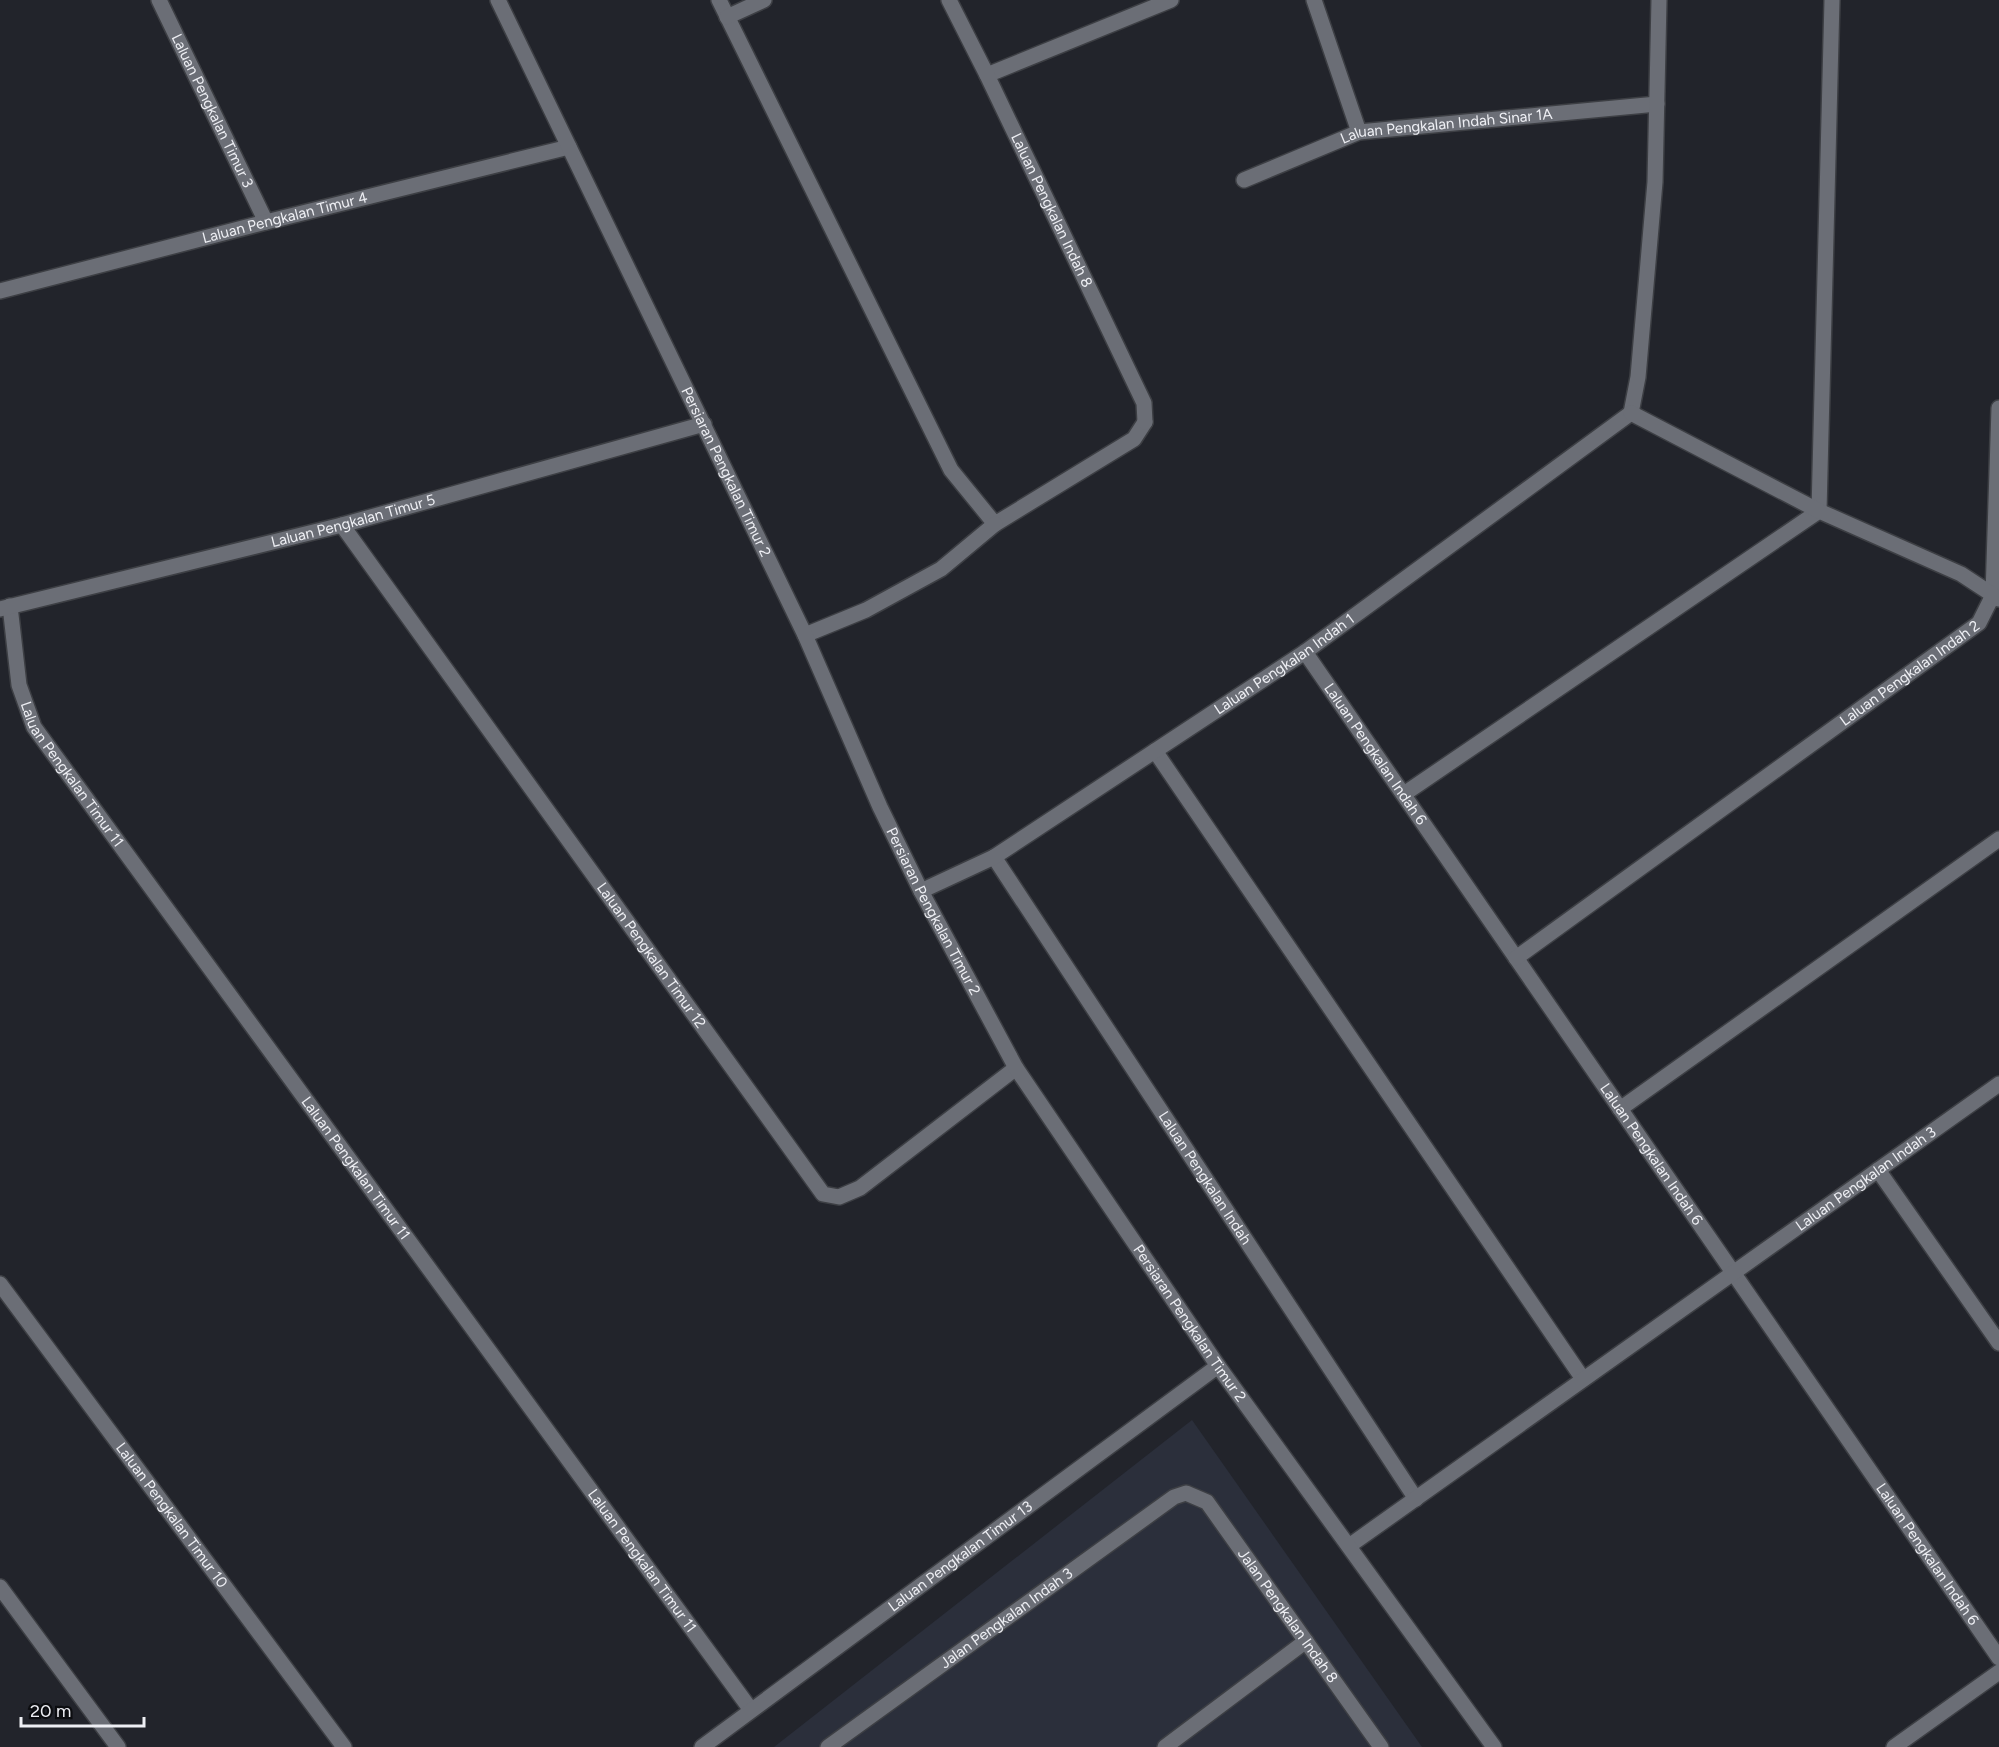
<svg xmlns="http://www.w3.org/2000/svg" width="1999" height="1747" viewBox="0 0 1999 1747" font-family="Figtree,sans-serif">
	<style>
		.built { fill: #2b2f3b }
		.lines { fill: none; stroke-linecap: round; stroke-linejoin: round }
		.service-casing { stroke: #3d3f44; stroke-width: 18 }
		.minor-casing { stroke: #3d3f44; stroke-width: 18 }
		.tertiary-casing { stroke: #3d3f44; stroke-width: 18 }
		.service { stroke: #6b6e76; stroke-width: 15 }
		.minor { stroke: #6b6e76; stroke-width: 15 }
		.tertiary { stroke: #6b6e76; stroke-width: 15 }
		.labels { text-anchor: middle; stroke-width: 4.5; stroke-linejoin: round; paint-order: stroke }
		.street-label { font-size: 15px; fill: #eeeff4; stroke: #0c0d10 }
	</style>
	<rect width="100%" height="100%" fill="#22242b"/>
	<path class="built" d="M1192,1420L1422,1747H774Z"/>
	<g class="lines">
		<g class="service-casing">
			<g id="service">
				<path d="M719,0L951,470L995,524L1134,439L1145,422"/>
				<path d="M1314,0L1359,132"/>
				<path d="M727,17L764,0"/>
				<path d="M987,75L1171,0"/>
				<path d="M805,635L866,610L941,569L995,524"/>
				<path d="M1155,751L1583,1379"/>
				<path d="M1404,794L1819,511L1832,0"/>
				<path d="M1620,1109L1999,839"/>
				<path d="M1878,1170L1999,1343"/>
				<path d="M0,1587L118,1747"/>
				<path d="M1165,1747L1306,1641"/>
				<path d="M1894,1747L1999,1672"/>
			</g>
		</g>
		<g class="minor-casing">
			<g id="minor">
				<path id="s1" d="M159,0L266,222"/>
				<path id="s2" d="M949,0L987,75L1144,403L1145,422"/>
				<path id="s3" d="M1244,180L1359,132L1657,104"/>
				<path id="s4" d="M0,291L266,222L569,147"/>
				<path d="M1999,408L1993,595L1999,599"/>
				<path d="M1631,413L1638,377L1655,182L1659,0"/>
				<path id="s5" d="M342,525L823,1194L839,1197L860,1188L1016,1068"/>
				<path id="s6" d="M10,606L19,685L34,727L751,1710"/>
				<path id="s7" d="M0,609L342,525L704,424"/>
				<path id="s8" d="M1305,652L1999,1658"/>
				<path id="s9" d="M994,857L1416,1499"/>
				<path id="s10" d="M921,891L994,857L1305,652L1631,413"/>
				<path id="s11" d="M1516,958L1979,623L1993,595L1961,574L1819,511L1631,413"/>
				<path id="s12" d="M0,1284L344,1747"/>
				<path id="s13" d="M1349,1546L1999,1084"/>
				<path id="s14" d="M702,1747L1218,1366"/>
				<path id="s15" d="M828,1747L1174,1497L1186,1493L1207,1502L1381,1747"/>
			</g>
		</g>
		<g class="tertiary-casing">
			<g id="tertiary">
				<path id="s16" d="M498,0L805,635L880,807L921,891L1016,1068L1218,1366L1494,1747"/>
			</g>
		</g>
		<use href="#service" class="service"/>
		<use href="#minor" class="minor"/>
		<use href="#tertiary" class="tertiary"/>
	</g>
	<g class="labels">
		<g class="street-label">
			<text dy="5" stroke="none"><textPath href="#s1" startOffset="123">Laluan Pengkalan Timur 3</textPath></text>
			<text dy="5" stroke="none"><textPath href="#s3" startOffset="212">Laluan Pengkalan Indah Sinar 1A</textPath></text>
			<text dy="5" stroke="none"><textPath href="#s2" startOffset="234">Laluan Pengkalan Indah 8</textPath></text>
			<text dy="5" stroke="none"><textPath href="#s4" startOffset="294">Laluan Pengkalan Timur 4</textPath></text>
			<text dy="5" stroke="none"><textPath href="#s16" startOffset="524">Persiaran Pengkalan Timur 2</textPath></text>
			<text dy="5" stroke="none"><textPath href="#s7" startOffset="364">Laluan Pengkalan Timur 5</textPath></text>
			<text dy="5" stroke="none"><textPath href="#s10" startOffset="429">Laluan Pengkalan Indah 1</textPath></text>
			<text dy="5" stroke="none"><textPath href="#s11" startOffset="486">Laluan Pengkalan Indah 2</textPath></text>
			<text dy="5" stroke="none"><textPath href="#s8" startOffset="124">Laluan Pengkalan Indah 6</textPath></text>
			<text dy="5" stroke="none"><textPath href="#s6" startOffset="184">Laluan Pengkalan Timur 11</textPath></text>
			<text dy="5" stroke="none"><textPath href="#s16" startOffset="1010">Persiaran Pengkalan Timur 2</textPath></text>
			<text dy="5" stroke="none"><textPath href="#s5" startOffset="530">Laluan Pengkalan Timur 12</textPath></text>
			<text dy="5" stroke="none"><textPath href="#s8" startOffset="610">Laluan Pengkalan Indah 6</textPath></text>
			<text dy="5" stroke="none"><textPath href="#s6" startOffset="670">Laluan Pengkalan Timur 11</textPath></text>
			<text dy="5" stroke="none"><textPath href="#s9" startOffset="384">Laluan Pengkalan Indah</textPath></text>
			<text dy="5" stroke="none"><textPath href="#s13" startOffset="634">Laluan Pengkalan Indah 3</textPath></text>
			<text dy="5" stroke="none"><textPath href="#s16" startOffset="1496">Persiaran Pengkalan Timur 2</textPath></text>
			<text dy="5" stroke="none"><textPath href="#s12" startOffset="288">Laluan Pengkalan Timur 10</textPath></text>
			<text dy="5" stroke="none"><textPath href="#s8" startOffset="1096">Laluan Pengkalan Indah 6</textPath></text>
			<text dy="5" stroke="none"><textPath href="#s14" startOffset="321">Laluan Pengkalan Timur 13</textPath></text>
			<text dy="5" stroke="none"><textPath href="#s6" startOffset="1156">Laluan Pengkalan Timur 11</textPath></text>
			<text dy="5" stroke="none"><textPath href="#s15" startOffset="602">Jalan Pengkalan Indah 8</textPath></text>
			<text dy="5" stroke="none"><textPath href="#s15" startOffset="220">Jalan Pengkalan Indah 3</textPath></text>
		</g>
	</g>
	<path d="M21 1717v9h123v-9" fill="none" stroke="#eeeff4" stroke-width="3"/>
	<text x="30" y="1717" font-size="18" fill="#eeeff4" stroke="#0c0d10" stroke-width="4.5" paint-order="stroke">20 m</text>
</svg>
